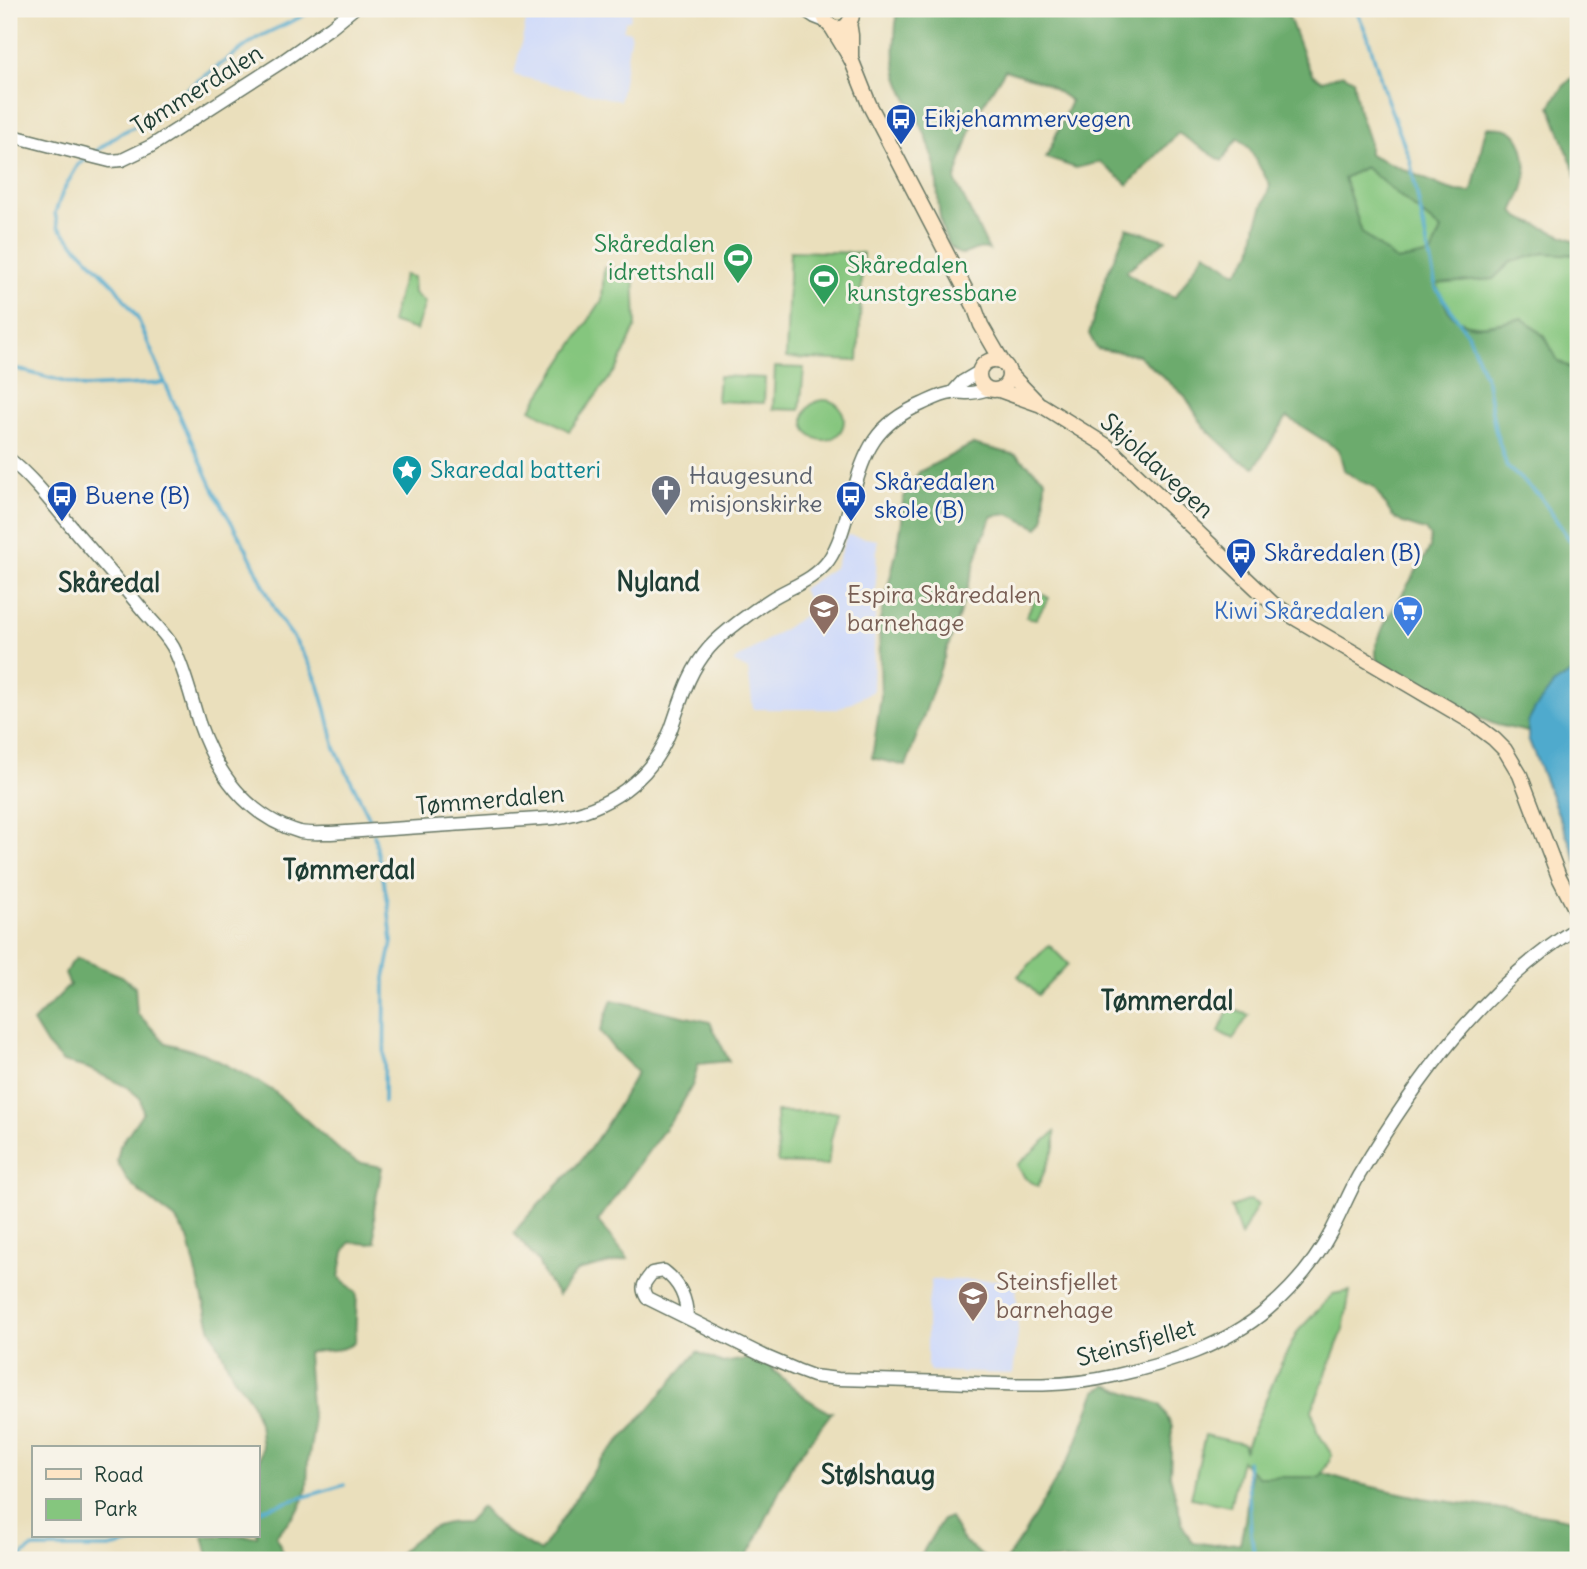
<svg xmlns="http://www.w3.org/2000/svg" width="1587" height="1569" viewBox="0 0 1587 1569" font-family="Delius,sans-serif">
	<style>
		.built { fill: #cfdafa }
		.green { fill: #85c67e; stroke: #528259; stroke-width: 2 }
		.forest { fill: #6cab6d; stroke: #467450; stroke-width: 2; fill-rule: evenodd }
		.water { fill: #4faacd; stroke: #377480; stroke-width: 2 }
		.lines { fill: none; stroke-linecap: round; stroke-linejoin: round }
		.stream { stroke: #4faacd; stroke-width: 3.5 }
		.tertiary-casing { stroke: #667664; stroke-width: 15 }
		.secondary-casing { stroke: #667664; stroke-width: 17 }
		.tertiary { stroke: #fff; stroke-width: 12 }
		.secondary { stroke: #fde5c5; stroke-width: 14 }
		.labels { text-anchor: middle; stroke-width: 6; stroke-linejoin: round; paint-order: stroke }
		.street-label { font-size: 24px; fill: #1f3d34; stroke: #f7f3e8 }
		.transit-label { font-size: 24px; fill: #164399; stroke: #f7f3e8; text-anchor: start }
		.leisure-label { font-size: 24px; fill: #27864d; stroke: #f7f3e8; text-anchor: end }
		.culture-label { font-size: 24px; fill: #0d838f; stroke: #f7f3e8; text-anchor: start }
		.worship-label { font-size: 24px; fill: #5b616d; stroke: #f7f3e8; text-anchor: start }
		.education-label { font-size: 24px; fill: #785e54; stroke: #f7f3e8; text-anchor: start }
		.shop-label { font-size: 24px; fill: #366cbe; stroke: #f7f3e8; text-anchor: end }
		.neighbourhood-label { font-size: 26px; font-weight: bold; fill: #1f3d34; stroke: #f7f3e8 }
	</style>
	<rect width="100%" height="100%" fill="#f7f3e8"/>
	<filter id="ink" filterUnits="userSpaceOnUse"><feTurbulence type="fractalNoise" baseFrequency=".0143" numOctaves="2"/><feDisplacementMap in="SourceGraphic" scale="14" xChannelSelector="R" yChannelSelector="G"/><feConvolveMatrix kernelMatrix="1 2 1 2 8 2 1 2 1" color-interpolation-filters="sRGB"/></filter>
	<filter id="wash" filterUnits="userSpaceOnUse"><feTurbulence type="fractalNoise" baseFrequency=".00686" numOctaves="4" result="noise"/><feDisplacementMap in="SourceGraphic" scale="28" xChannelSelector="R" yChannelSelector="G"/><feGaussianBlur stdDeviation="1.57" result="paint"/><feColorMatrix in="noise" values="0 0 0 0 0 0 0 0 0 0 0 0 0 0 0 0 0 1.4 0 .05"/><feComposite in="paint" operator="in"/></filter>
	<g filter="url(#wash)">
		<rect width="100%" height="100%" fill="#eadfbc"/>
		<g class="built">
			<path d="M529,9H632L630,20H626L623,30L631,32L620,101L514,75Z"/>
			<path d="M847,535L877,540L873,691L838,709H753L748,670L733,662L813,610L802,589L835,567Z"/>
			<path d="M931,1280H1016L1018,1334L1013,1374L930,1371L927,1365V1312Z"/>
		</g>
		<g class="green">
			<path d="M1365,167L1441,230L1431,254L1397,261L1362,233L1344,178Z"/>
			<path d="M790,251L863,253L858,361L786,358Z"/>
			<path d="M1544,253L1578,255V372L1558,361L1545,337L1522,318C1498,323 1469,334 1450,313C1444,305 1440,292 1435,283L1493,279L1511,262Z"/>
			<path d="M604,268L634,269L636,326L618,367L569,431L531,409L602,300Z"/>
			<path d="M404,275L413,277L414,293L425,303L416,330L391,322Z"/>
			<path d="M775,367L804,368L800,410L773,409Z"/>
			<path d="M719,376L765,378L764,403L717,401Z"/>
			<circle cx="824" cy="420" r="20"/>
			<path d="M1038,592L1049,598L1036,619L1026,617Z"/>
			<path d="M1049,945L1068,964L1038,995L1018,976Z"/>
			<path d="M1229,1008L1249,1015L1233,1039L1219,1032Z"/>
			<path d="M776,1112H838L831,1140L828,1165L778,1163Z"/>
			<path d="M1055,1132V1147L1038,1186L1025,1178L1017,1165Z"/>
			<path d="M1249,1200L1258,1204L1241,1236L1231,1207Z"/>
			<path d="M1350,1291L1343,1330L1312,1410L1317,1431L1332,1455L1321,1477L1258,1478L1241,1460L1230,1506L1191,1498L1205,1435L1244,1444V1451L1279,1368L1298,1331L1333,1294Z"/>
		</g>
		<g class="forest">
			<path d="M897,9H1286L1305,60L1312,74L1322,81L1343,74L1353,80L1359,112L1369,141V154L1443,187L1456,191L1471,192L1473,187L1484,136L1487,127C1494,128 1503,127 1509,130C1525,137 1527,166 1525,181C1524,192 1517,201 1513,212L1520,218L1578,242V255L1544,253L1511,262L1493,279L1436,284C1440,292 1443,302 1448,310C1465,336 1498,324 1522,318L1545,337L1558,361L1578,372V662L1571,673L1528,722V732L1497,725L1430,698L1378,668L1376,656V645L1385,623L1430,548V537L1425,530L1403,523L1393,517L1374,487L1356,479L1344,470L1339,450L1287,417L1255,467L1239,460L1204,427L1185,396L1138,355L1097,349L1089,334L1107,274L1127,228L1166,240L1126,271C1140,283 1157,290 1175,297L1205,252L1236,273L1252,252L1257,223L1270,185L1249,148L1238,138L1222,161L1178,133L1128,185L1100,162L1076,168L1046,158L1071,101L1045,83L1005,70L975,117L955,180L989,250C986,249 982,248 978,249C967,251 962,261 950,246C935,225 940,187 934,162C930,146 925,131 917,117C909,103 901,88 897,73C892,53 896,30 897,9ZM1365,167L1441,230L1431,254L1397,261L1362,233L1344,178Z"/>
			<path d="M1578,72V186L1575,172L1550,106L1563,87Z"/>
			<path d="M973,444L1016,455L1045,479L1044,520L1038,528L1009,514L992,516L981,542L964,601L906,766L872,758L881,697L879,624L898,545L902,521L903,499L919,472Z"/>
			<path d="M77,958L122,976L135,987L137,1013L166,1043L205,1054L259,1082L276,1093L345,1155L357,1162L382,1167L374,1210L375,1241L376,1242L370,1244L350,1242L344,1252L339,1277L357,1293L355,1342C343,1353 324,1349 307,1353L313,1432L308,1461L307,1489L300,1508L276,1536L286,1560H209L203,1536H257V1473L262,1448L259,1423L250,1399L233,1376L210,1327L188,1238L175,1219L143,1195L128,1181L117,1161L120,1146L143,1112L140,1098L127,1087L87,1068L63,1062L47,1045L33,1022L70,985L65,974L70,964Z"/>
			<path d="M612,1000L710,1022L729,1061L698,1064L693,1084L679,1109L598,1221L628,1259L577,1271L558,1295L544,1275L538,1262L514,1233C534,1206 560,1186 581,1160C603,1133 620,1103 637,1072L613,1048L600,1031Z"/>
			<path d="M763,1350L773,1370L806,1398L828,1412H832L793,1463L752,1548L744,1560H393C404,1547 427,1527 444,1524C451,1522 459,1522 467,1522L481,1507L503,1530L540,1552L601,1460L633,1427L697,1352L723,1363L752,1358Z"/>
			<path d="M1107,1385L1161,1405L1172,1427L1170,1475L1183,1526L1192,1542L1214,1545L1240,1543L1245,1520L1251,1470L1258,1477H1321L1323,1473L1359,1484L1423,1498L1553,1516L1578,1521V1560H1006L1025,1532L1073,1451L1096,1391Z"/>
			<path d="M950,1517C960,1540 968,1547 989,1560H918L942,1520Z"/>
		</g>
		<path class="water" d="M1578,662V864L1528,738V722L1535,709L1553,685L1571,673Z"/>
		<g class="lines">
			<g class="stream">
				<path d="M1356,9L1368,37L1385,94L1410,160L1436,288L1469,336L1487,382L1495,429L1507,467L1540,496L1569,539L1578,547"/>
				<path d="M94,153L119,134L136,126L254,40C274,28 295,22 314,9"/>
				<path d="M88,158L78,165L63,191L55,213L58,227L115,286L138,319L165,383L217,497L246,548L279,618L293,637L311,667L319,686L326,710L335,748L369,817L371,826"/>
				<path d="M9,367L84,387L165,383"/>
				<path d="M374,834L388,903L392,942L385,978L384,1102"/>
				<path d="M1247,1461L1251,1533L1255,1560"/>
				<path d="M257,1511L344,1485"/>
				<path d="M17,1560L32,1548H109L163,1536"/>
			</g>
		</g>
	</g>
	<g filter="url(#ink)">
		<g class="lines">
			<g class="tertiary-casing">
				<g id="tertiary">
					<path d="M803,9L815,17L825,21"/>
					<path d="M9,135L94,157L110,161L122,160L151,146L280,63L331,27L353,9"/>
					<path d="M952,393L962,382L979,372"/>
					<path d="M9,459C39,483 62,517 87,545C107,568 127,591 146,614C155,624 166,635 173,647C185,670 191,698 199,723C216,772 247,817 300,832C310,834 321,833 331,833L554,818C607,810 651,781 671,729C681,701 688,672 709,648C722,633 754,610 771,599C790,587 814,580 828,561C841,542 846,518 852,497C865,450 875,424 922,404C931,400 942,394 952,393C957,392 963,393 968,393C975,393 982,391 988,389"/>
					<path d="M687,1318C687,1299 679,1282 664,1271L652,1273C644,1283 640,1287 647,1298L764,1356L797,1370L813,1376L838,1379C875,1380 912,1381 949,1382C1004,1384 1059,1389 1113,1376C1167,1364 1225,1346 1268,1309C1294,1287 1315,1262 1331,1232C1341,1213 1349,1193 1359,1175C1416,1080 1483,987 1578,927"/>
				</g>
			</g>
			<g class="secondary-casing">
				<g id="secondary">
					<path d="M824,9C821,34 855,35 852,9"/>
					<path d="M849,22L851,35V59"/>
					<path d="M831,26L851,59L869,104L974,306L981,325L1003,363"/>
					<circle cx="994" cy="375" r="15"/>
					<path d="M1009,373L1037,402"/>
					<path d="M999,390L1041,405L1107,446L1253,585L1272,603L1290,615L1470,721L1494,739L1505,750L1520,775L1559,877L1578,914"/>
				</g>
			</g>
			<use href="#tertiary" class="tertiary"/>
			<use href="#secondary" class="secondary"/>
		</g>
	</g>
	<defs>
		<g id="bus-pin" transform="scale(1.575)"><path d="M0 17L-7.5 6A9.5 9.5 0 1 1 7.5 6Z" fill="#1a4fb4" stroke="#f7f3e8"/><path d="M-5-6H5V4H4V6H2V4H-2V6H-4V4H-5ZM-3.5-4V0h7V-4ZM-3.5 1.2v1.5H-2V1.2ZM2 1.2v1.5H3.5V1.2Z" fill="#fff"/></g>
		<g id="stadium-pin" transform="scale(1.575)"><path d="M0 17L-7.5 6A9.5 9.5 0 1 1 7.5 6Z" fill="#2e9e5b" stroke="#f7f3e8"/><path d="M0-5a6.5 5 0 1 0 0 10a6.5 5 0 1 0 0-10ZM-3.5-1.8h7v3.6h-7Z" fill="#fff"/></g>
		<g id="sight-pin" transform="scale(1.575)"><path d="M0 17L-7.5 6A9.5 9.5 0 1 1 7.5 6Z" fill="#0f9aa8" stroke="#f7f3e8"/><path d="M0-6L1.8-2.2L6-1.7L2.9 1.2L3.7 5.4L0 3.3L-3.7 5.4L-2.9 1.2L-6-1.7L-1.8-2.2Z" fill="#fff"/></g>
		<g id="church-pin" transform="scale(1.575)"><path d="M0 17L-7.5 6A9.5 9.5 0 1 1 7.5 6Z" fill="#6b7280" stroke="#f7f3e8"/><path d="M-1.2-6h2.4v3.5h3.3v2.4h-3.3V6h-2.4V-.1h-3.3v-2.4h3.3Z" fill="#fff"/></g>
		<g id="school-pin" transform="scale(1.575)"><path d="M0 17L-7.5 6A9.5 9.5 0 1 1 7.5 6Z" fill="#8d6e63" stroke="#f7f3e8"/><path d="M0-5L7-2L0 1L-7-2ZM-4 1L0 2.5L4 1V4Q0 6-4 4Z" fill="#fff"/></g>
		<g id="supermarket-pin" transform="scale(1.575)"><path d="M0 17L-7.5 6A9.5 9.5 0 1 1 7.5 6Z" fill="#3f7fe0" stroke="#f7f3e8"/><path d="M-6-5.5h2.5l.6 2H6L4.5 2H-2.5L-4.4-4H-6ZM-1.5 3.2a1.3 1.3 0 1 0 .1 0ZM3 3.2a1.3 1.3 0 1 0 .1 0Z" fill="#fff"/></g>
	</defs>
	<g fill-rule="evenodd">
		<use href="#bus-pin" x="901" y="119"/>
		<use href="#stadium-pin" x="738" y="258"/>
		<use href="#stadium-pin" x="824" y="279"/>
		<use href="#sight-pin" x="407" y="470"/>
		<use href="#church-pin" x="666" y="490"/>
		<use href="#bus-pin" x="62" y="496"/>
		<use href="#bus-pin" x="851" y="496"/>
		<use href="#bus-pin" x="1241" y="553"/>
		<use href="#school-pin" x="824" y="609"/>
		<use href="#supermarket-pin" x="1408" y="611"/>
		<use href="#school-pin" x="973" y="1296"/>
	</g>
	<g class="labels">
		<g class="street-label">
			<text transform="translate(197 90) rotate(-32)" y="8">Tømmerdalen</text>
			<text transform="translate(1157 466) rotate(42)" y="8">Skjoldavegen</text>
			<text transform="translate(490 800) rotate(-5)" y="8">Tømmerdalen</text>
			<text transform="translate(1136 1343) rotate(-15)" y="8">Steinsfjellet</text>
		</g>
		<g class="transit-label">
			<text x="924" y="127">Eikjehammervegen</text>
			<text x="874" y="490">Skåredalen<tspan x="874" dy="28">skole (B)</tspan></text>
			<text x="85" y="504">Buene (B)</text>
			<text x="1264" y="561">Skåredalen (B)</text>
		</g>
		<g class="leisure-label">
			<text x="715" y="252">Skåredalen<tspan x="715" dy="28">idrettshall</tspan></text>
			<text x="847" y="273" text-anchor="start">Skåredalen<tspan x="847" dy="28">kunstgressbane</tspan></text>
		</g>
		<g class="culture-label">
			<text x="430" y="478">Skaredal batteri</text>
		</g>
		<g class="worship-label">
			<text x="689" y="484">Haugesund<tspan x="689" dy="28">misjonskirke</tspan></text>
		</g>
		<g class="education-label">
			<text x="847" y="603">Espira Skåredalen<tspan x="847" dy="28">barnehage</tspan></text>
			<text x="996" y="1290">Steinsfjellet<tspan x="996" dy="28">barnehage</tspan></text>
		</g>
		<g class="shop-label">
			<text x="1385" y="619">Kiwi Skåredalen</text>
		</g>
		<g class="neighbourhood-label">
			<text x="658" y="591">Nyland</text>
			<text x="109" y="592">Skåredal</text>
			<text x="349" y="879">Tømmerdal</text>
			<text x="1167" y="1010">Tømmerdal</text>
			<text x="878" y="1484">Stølshaug</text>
		</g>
	</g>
	<rect width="1587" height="1569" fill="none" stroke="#f7f3e8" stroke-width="35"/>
	<rect x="32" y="1446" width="228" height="91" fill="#f7f3e8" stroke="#a1aaa0" stroke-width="2"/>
	<rect x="46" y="1469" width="35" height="10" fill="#fde5c5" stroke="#a1aaa0" stroke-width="2"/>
	<text x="94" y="1482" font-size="21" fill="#1f3d34">Road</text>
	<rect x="46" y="1499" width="35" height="21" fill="#85c67e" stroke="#a1aaa0" stroke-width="2"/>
	<text x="94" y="1516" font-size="21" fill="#1f3d34">Park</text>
</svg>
